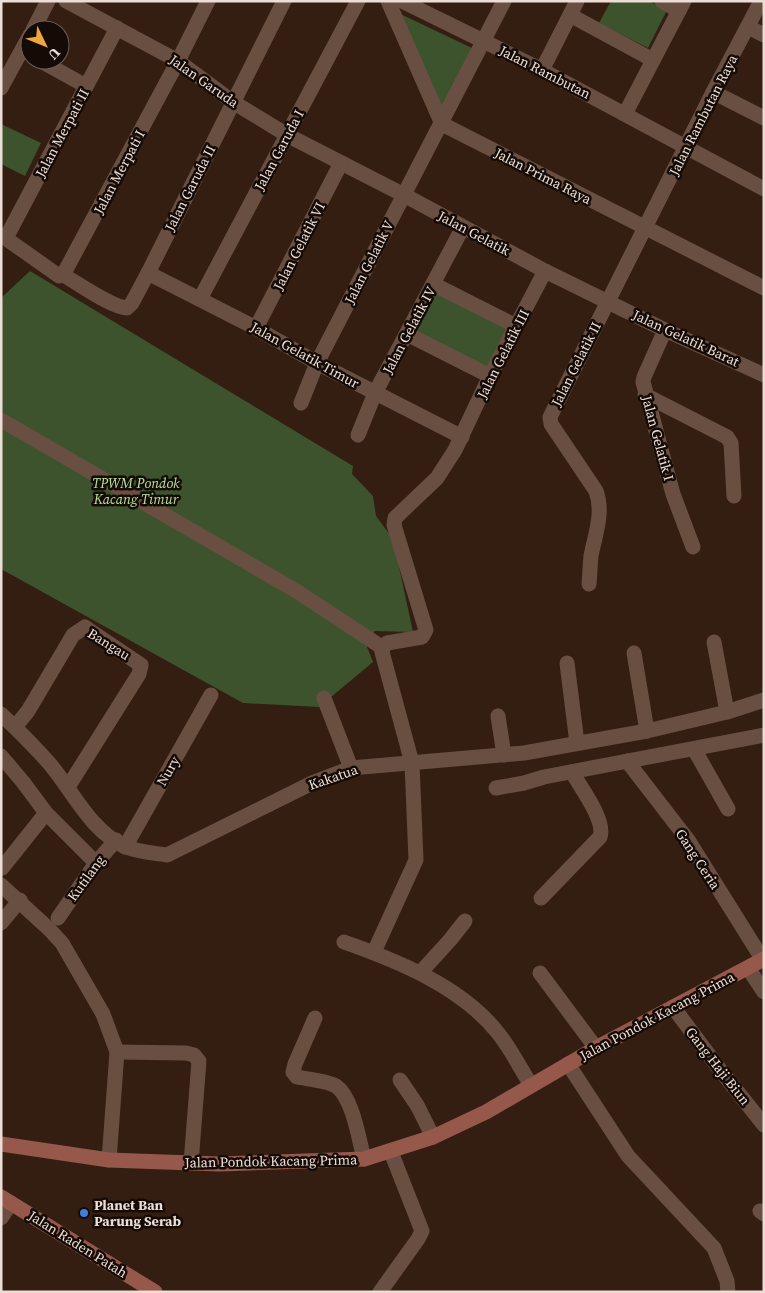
<svg xmlns="http://www.w3.org/2000/svg" width="765" height="1293" viewBox="0 0 765 1293" font-family="'Source Serif 4',serif">
	<style>
		.green { fill: #3c532d }
		.lines { fill: none; stroke-linecap: round; stroke-linejoin: round }
		.street { stroke: #684f42; stroke-width: 15 }
		.secondary { stroke: #95584a; stroke-width: 15 }
		.shop-dot { fill: #3f7fe0; stroke: #150b06; stroke-width: 2 }
		.labels { text-anchor: middle; stroke-width: 5; stroke-linejoin: round; paint-order: stroke }
		.street-label { font-size: 14px; fill: #ecddd5; stroke: #150b06 }
		.park-label { font-size: 14px; font-style: italic; fill: #b6e29b; stroke: #150b06 }
		.poi-label { font-size: 14px; font-weight: bold; fill: #ecddd5; stroke: #150b06; text-anchor: start }
	</style>
	<rect width="100%" height="100%" fill="#341e12"/>
	<g class="green">
		<path d="M611,1H649L667,10L648,48L599,23Z"/>
		<path d="M392,10L474,49L441,115Z"/>
		<path d="M1,124L41,143L25,176L1,164Z"/>
		<path d="M30,271L353,466L352,474L373,496L376,516L393,539L413,632L375,631L365,642L373,662L319,707L243,703L1,569V298Z"/>
		<path d="M434,291L508,330L487,368L413,331Z"/>
	</g>
	<g class="lines">
		<g class="street">
			<path d="M66,1L178,61L233,102L287,135L404,195L545,271L665,330L764,375"/>
			<path d="M388,1L442,124L764,288"/>
			<path d="M402,1L542,70L764,189"/>
			<path d="M662,1L679,11"/>
			<path d="M570,15L653,60"/>
			<path d="M748,27L764,35"/>
			<path d="M33,30L48,1"/>
			<path d="M39,60L86,86"/>
			<path d="M542,70L577,1"/>
			<path d="M1,88L30,35"/>
			<path d="M713,92L764,118"/>
			<path d="M625,114L684,1"/>
			<path d="M1,235L59,276L63,275C78,283 111,307 127,308L132,303L148,273L284,1"/>
			<path d="M6,238L117,28"/>
			<path d="M148,273L256,328L317,363L462,437"/>
			<path d="M63,275L178,61L208,1"/>
			<path d="M433,284L516,326"/>
			<path d="M200,299L358,1"/>
			<path d="M256,328L341,163"/>
			<path d="M665,330L644,377L643,382L673,494L693,547"/>
			<path d="M407,334L490,376"/>
			<path d="M645,395L727,437L731,443L734,496"/>
			<path d="M301,403L317,363L504,1"/>
			<path d="M1,420L298,592L383,648"/>
			<path d="M358,435L375,393L463,227"/>
			<path d="M589,584C590,575 590,565 591,556C595,535 604,512 596,491L551,424L550,417L713,92L761,1"/>
			<path d="M714,642L727,712"/>
			<path d="M383,648L387,643L422,637L426,630L394,525L395,518L437,478L455,450L490,376L545,271"/>
			<path d="M634,653L647,731"/>
			<path d="M567,663L577,743"/>
			<path d="M324,698L351,768"/>
			<path d="M1,714C18,730 34,746 49,763C73,791 91,832 126,847C139,852 153,853 167,855L312,783L351,768L524,753L647,731L727,712L764,700"/>
			<path d="M498,716L504,755"/>
			<path d="M15,727L28,711L73,635L85,627L89,630L141,665L139,674L68,787"/>
			<path d="M694,749L728,809"/>
			<path d="M1,756L23,782L46,813L96,863"/>
			<path d="M627,761L688,840L763,960"/>
			<path d="M496,788L524,783L544,777L764,735"/>
			<path d="M125,847L211,695"/>
			<path d="M2,868L46,813"/>
			<path d="M1,885L49,929L62,943L103,1014L117,1052L109,1160"/>
			<path d="M541,898L600,837C606,820 580,787 572,772"/>
			<path d="M58,918L96,863L116,840"/>
			<path d="M1,923L20,900"/>
			<path d="M344,942C398,961 462,987 498,1033C511,1049 520,1068 531,1085"/>
			<path d="M374,952L416,860L412,763L382,652L383,648"/>
			<path d="M748,968L764,992"/>
			<path d="M420,973L450,940L465,921"/>
			<path d="M540,973L596,1048"/>
			<path d="M673,1007L721,1071L764,1125"/>
			<path d="M315,1018L295,1064L293,1072L297,1077C307,1079 328,1081 336,1086C353,1098 359,1140 364,1159"/>
			<path d="M117,1052L186,1053L194,1055L199,1061L191,1163"/>
			<path d="M568,1064L628,1156L714,1248L727,1281L728,1292"/>
			<path d="M400,1080L417,1105L433,1137"/>
			<path d="M760,1211L764,1214"/>
			<path d="M1,1218L11,1203"/>
			<path d="M380,1292L418,1239L422,1231L391,1152"/>
		</g>
		<g class="secondary">
			<path d="M1,1144L109,1160L220,1164L364,1159L433,1137L486,1112L596,1048L764,959"/>
			<path d="M1,1197L155,1292"/>
		</g>
	</g>
	<circle class="shop-dot" cx="84" cy="1213" r="5"/>
	<g class="labels">
		<g class="street-label">
			<text transform="translate(545 72) rotate(27)" y="5">Jalan Rambutan</text>
			<text transform="translate(204 81) rotate(35)" y="5">Jalan Garuda</text>
			<text transform="translate(703 115) rotate(-63)" y="5">Jalan Rambutan Raya</text>
			<text transform="translate(62 133) rotate(-62)" y="5">Jalan Merpati II</text>
			<text transform="translate(279 150) rotate(-62)" y="5">Jalan Garuda I</text>
			<text transform="translate(119 172) rotate(-62)" y="5">Jalan Merpati I</text>
			<text transform="translate(543 176) rotate(27)" y="5">Jalan Prima Raya</text>
			<text transform="translate(190 188) rotate(-63)" y="5">Jalan Garuda II</text>
			<text transform="translate(474 233) rotate(28)" y="5">Jalan Gelatik</text>
			<text transform="translate(299 246) rotate(-63)" y="5">Jalan Gelatik VI</text>
			<text transform="translate(369 262) rotate(-63)" y="5">Jalan Gelatik V</text>
			<text transform="translate(409 330) rotate(-62)" y="5">Jalan Gelatik IV</text>
			<text transform="translate(686 338) rotate(25)" y="5">Jalan Gelatik Barat</text>
			<text transform="translate(503 354) rotate(-63)" y="5">Jalan Gelatik III</text>
			<text transform="translate(305 355) rotate(29)" y="5">Jalan Gelatik Timur</text>
			<text transform="translate(576 364) rotate(-63)" y="5">Jalan Gelatik II</text>
			<text transform="translate(658 438) rotate(75)" y="5">Jalan Gelatik I</text>
			<text transform="translate(109 644) rotate(32)" y="5">Bangau</text>
			<text transform="translate(168 771) rotate(-60)" y="5">Nury</text>
			<text transform="translate(333 777) rotate(-19)" y="5">Kakatua</text>
			<text transform="translate(698 859) rotate(57)" y="5">Gang Ceria</text>
			<text transform="translate(86 878) rotate(-54)" y="5">Kutilang</text>
			<text transform="translate(657 1016) rotate(-28)" y="5">Jalan Pondok Kacang Prima</text>
			<text transform="translate(718 1066) rotate(52)" y="5">Gang Haji Biun</text>
			<text transform="translate(271 1161) rotate(-1)" y="5">Jalan Pondok Kacang Prima</text>
			<text transform="translate(78 1244) rotate(32)" y="5">Jalan Raden Patah</text>
		</g>
		<g class="park-label">
			<text x="136" y="488">TPWM Pondok<tspan x="136" dy="16">Kacang Timur</tspan></text>
		</g>
		<g class="poi-label">
			<text x="94" y="1210">Planet Ban<tspan x="94" dy="16">Parung Serab</tspan></text>
		</g>
	</g>
	<rect width="765" height="1293" fill="none" stroke="#ecddd5" stroke-width="5"/>
	<g transform="translate(45 45) rotate(133)"><circle r="24" fill="#150b06" stroke="#6b5f59"/>
	<path d="M0-4L9 19L0 12L-9 19Z" fill="#eea73c"/>
	<text y="-8" font-size="14" font-weight="bold" text-anchor="middle" fill="#ecddd5">U</text>
	</g>
</svg>
